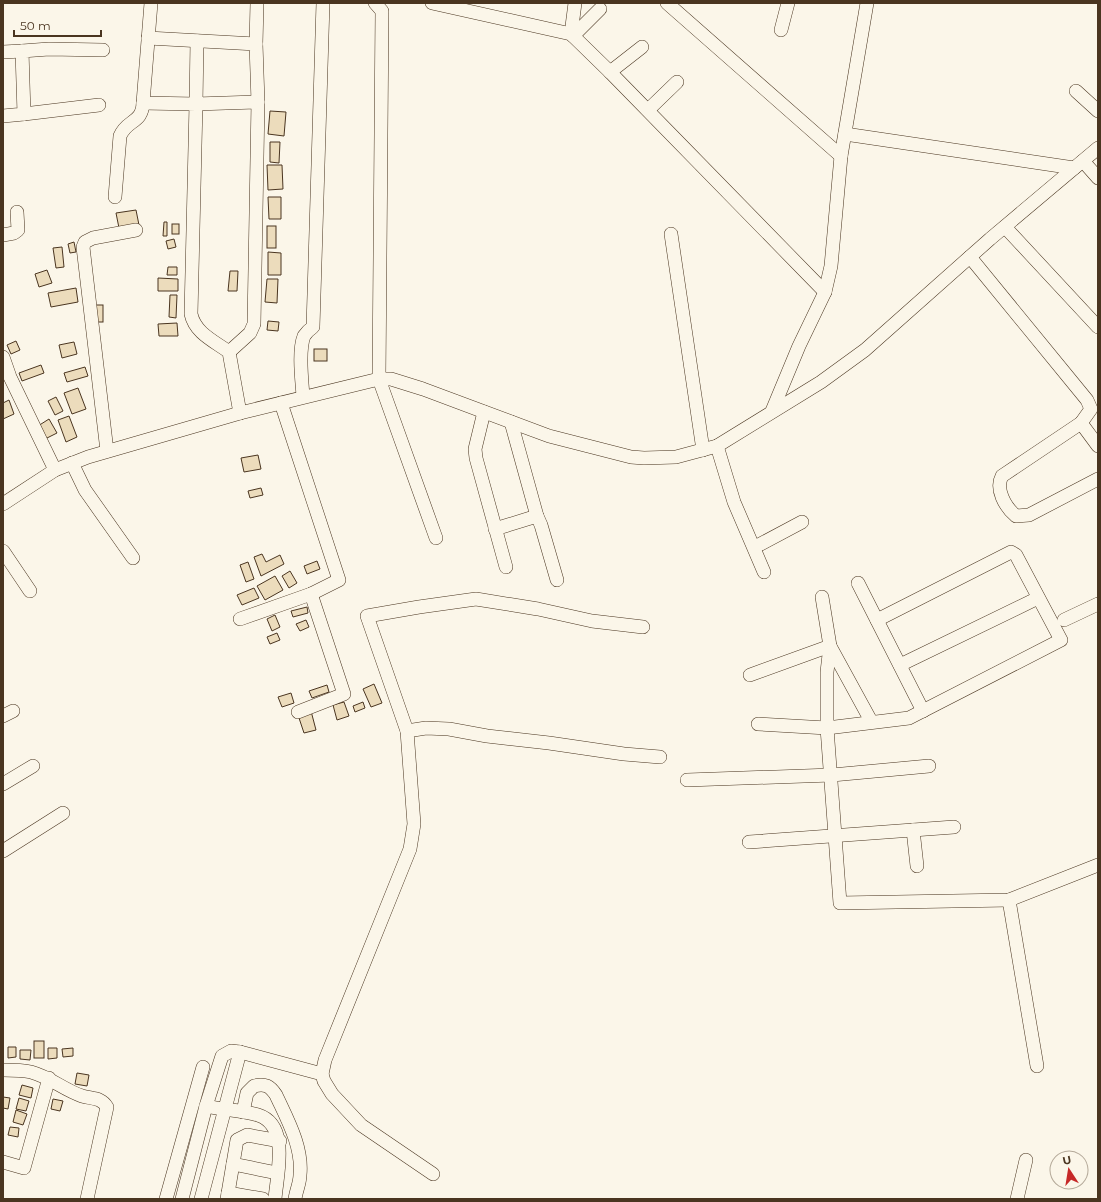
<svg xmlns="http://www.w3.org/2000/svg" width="1101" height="1202" viewBox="0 0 1101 1202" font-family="Montserrat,sans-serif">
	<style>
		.building { fill: #ecdcbc; stroke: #4a3520 }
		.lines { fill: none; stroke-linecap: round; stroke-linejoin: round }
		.minor-casing { stroke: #4a3520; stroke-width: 14 }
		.minor { stroke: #fbf6e9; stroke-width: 13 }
	</style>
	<rect width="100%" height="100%" fill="#fbf6e9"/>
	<g class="building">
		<path d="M270,111L286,112L284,136L268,134Z"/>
		<path d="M270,142H280L279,163L270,162Z"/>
		<path d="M267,165H282L283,189L268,190Z"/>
		<path d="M268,197H281V219H269Z"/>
		<path d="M136,210L139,225L119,228L116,213Z"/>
		<path d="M164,222H167V236H163Z"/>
		<rect x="172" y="224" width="7" height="10"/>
		<rect x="267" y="226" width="9" height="22"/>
		<path d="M174,239L176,247L168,249L166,241Z"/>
		<path d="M74,242L76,252L70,253L68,244Z"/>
		<path d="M62,247L64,267L56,268L53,248Z"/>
		<path d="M268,252L281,253V275H268Z"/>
		<path d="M168,267H177V275H167Z"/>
		<path d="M47,270L52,283L39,287L35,274Z"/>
		<path d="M230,271H238L237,291H228Z"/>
		<path d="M158,278L178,279V291H158Z"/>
		<path d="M267,279H278L277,303L265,302Z"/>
		<path d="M76,288L78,302L51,307L48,293Z"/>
		<path d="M170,295H177L176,318L169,317Z"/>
		<rect x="95" y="305" width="8" height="17"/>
		<path d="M268,321L279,322L278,331L267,330Z"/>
		<path d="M177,323L178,336H159L158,324Z"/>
		<path d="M16,341L20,350L11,354L7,345Z"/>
		<path d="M74,342L77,354L62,358L59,345Z"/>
		<rect x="314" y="349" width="13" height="12"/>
		<path d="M41,365L44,373L22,381L19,373Z"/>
		<path d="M85,367L88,376L67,382L64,373Z"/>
		<path d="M78,388L86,409L72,414L64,393Z"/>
		<path d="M56,397L63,411L55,415L48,401Z"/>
		<path d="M9,400L14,414L3,419V403Z"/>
		<path d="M69,416L77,437L66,442L58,420Z"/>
		<path d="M49,419L57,433L45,439L38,426Z"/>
		<path d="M258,455L261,469L244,472L241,458Z"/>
		<path d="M261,488L263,495L250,498L248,491Z"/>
		<path d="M262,554L266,562L280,555L284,564L261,576L254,557Z"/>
		<path d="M317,561L320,569L307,574L304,566Z"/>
		<path d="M248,562L254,579L246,582L240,565Z"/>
		<path d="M290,571L297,583L289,588L282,576Z"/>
		<path d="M275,576L283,590L265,600L257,586Z"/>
		<path d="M254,588L259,598L242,605L237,595Z"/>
		<path d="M307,607L308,613L293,617L291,611Z"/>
		<path d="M275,615L280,627L272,631L267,619Z"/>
		<path d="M306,620L309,627L300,631L296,624Z"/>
		<path d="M277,633L280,640L270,644L267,637Z"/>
		<path d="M374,684L382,703L371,707L363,689Z"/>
		<path d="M327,685L329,692L312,698L309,691Z"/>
		<path d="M291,693L294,703L282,707L278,697Z"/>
		<path d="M344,702L349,716L337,720L333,705Z"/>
		<path d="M363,702L365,708L355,712L353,706Z"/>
		<path d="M311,711L316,730L304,733L298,715Z"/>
		<rect x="34" y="1041" width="10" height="17"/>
		<path d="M8,1047H16V1057L8,1058Z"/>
		<path d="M48,1048H57V1058L48,1059Z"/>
		<path d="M73,1048V1056L63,1057L62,1049Z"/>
		<path d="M20,1050H31L30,1060L20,1059Z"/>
		<path d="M77,1073L89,1075L87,1086L75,1084Z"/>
		<path d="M22,1085L33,1088L31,1098L19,1095Z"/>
		<path d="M3,1097L10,1098L8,1109L3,1108Z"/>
		<path d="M19,1098L29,1101L26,1111L16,1109Z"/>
		<path d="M53,1099L63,1101L60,1111L51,1109Z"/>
		<path d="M16,1110L27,1114L23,1125L13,1122Z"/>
		<path d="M10,1127L19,1128L18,1137L8,1135Z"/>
	</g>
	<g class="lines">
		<g class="minor-casing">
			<g id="minor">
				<path d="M151,3L143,103L196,104L191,314C195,333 214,341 229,352L240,413"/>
				<path d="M375,3L382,11L379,379L436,538"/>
				<path d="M432,3L571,34L610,72L825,292"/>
				<path d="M667,3L841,156"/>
				<path d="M781,30L788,3"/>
				<path d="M571,34L575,3"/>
				<path d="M573,36L600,9"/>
				<path d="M148,38L256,44L258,102"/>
				<path d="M197,41L196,104L258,102L254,324L250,333L229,352"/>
				<path d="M256,44L257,3"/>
				<path d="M3,52L22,51"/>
				<path d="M610,72L642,47"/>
				<path d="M1076,91L1098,111"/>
				<path d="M648,110L677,82"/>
				<path d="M24,114L99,105"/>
				<path d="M3,116L24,114L22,51L49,49L103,50"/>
				<path d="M845,134L1074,168"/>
				<path d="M1083,161L1098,178"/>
				<path d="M115,197L120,136C127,119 142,124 143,103"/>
				<path d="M1005,227L1098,327"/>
				<path d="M671,234L703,450"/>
				<path d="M3,235L14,233L18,230L17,212"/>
				<path d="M970,257L1087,400L1091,409L1081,423L1002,476C995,489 1005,507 1016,516L1029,515L1098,479"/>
				<path d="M3,357L10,377L55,470"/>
				<path d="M303,396C302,381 298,351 304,336C306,333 310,329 313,327L323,3"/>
				<path d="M772,411L799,346L825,292L831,266L841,156L867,3"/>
				<path d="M484,412L475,449L476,458L506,567"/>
				<path d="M511,422L537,516"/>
				<path d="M1081,423L1098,446"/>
				<path d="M717,446L734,502L764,572"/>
				<path d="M107,451L83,247L85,242L93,238L136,230"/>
				<path d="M72,463L85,490L133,558"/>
				<path d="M3,504L55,470L88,457L240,413L379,379H391L423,389L549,436L631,457L644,458L676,457L717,446L821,382L865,350L990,239L1098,148"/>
				<path d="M495,529L537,516L541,525L557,580"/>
				<path d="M755,547L802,522"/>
				<path d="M3,551L30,591"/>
				<path d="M858,583L923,711"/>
				<path d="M822,597L830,646L827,672V728L840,903L1009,900L1098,865"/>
				<path d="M240,619L311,594L339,580L281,403"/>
				<path d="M1064,620L1098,604"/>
				<path d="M900,665L1038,598"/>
				<path d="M750,675L830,646L871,721"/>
				<path d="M298,712L344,694L311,594"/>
				<path d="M3,716L13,711"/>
				<path d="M758,724L827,728L909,718L1061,640L1016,555L1011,552L877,620"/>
				<path d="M407,731L426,728L449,729L487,736L549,743L624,754L660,757"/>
				<path d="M687,780L832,775L929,766"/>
				<path d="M3,784L33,766"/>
				<path d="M913,830L917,866"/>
				<path d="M749,842L954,827"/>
				<path d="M3,851L63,813"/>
				<path d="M1009,900L1037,1066"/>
				<path d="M3,1070C12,1070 22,1070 31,1072C50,1077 64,1090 82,1096C92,1099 101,1097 107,1107L87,1199"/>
				<path d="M206,1106C223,1110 242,1110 258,1115C290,1125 277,1174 275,1199"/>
				<path d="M243,1112L247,1093L254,1086C265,1083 270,1086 276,1095C287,1119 303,1147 300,1175C300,1183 296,1191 295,1199"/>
				<path d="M3,1162L24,1168L49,1078"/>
				<path d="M233,1164L277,1173"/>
				<path d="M433,1174L361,1125L332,1094L324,1081L322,1074L325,1060L410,849L414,824L407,731L367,616L419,607L476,599L538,609L592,621L643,627"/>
				<path d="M228,1193L263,1199"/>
				<path d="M166,1199L203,1067"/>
				<path d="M182,1199L206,1106L222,1056L231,1051L240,1052L322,1074"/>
				<path d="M201,1199L240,1052"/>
				<path d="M227,1199L237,1140L247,1135L280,1141"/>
				<path d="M1017,1199L1026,1160"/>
			</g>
		</g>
		<use href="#minor" class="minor"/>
	</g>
	<rect width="1101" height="1202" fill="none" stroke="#4a3520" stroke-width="8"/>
	<g transform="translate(1069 1170) rotate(348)"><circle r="19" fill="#fbf6e9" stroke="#b4a999"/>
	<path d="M0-3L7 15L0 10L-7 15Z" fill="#c62828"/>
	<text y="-6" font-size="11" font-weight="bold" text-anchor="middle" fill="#4a3520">U</text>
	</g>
	<path d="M14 30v6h87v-6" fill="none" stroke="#4a3520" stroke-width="2"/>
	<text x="20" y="30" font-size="12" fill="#4a3520" stroke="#fbf6e9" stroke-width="3" paint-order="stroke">50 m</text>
</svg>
